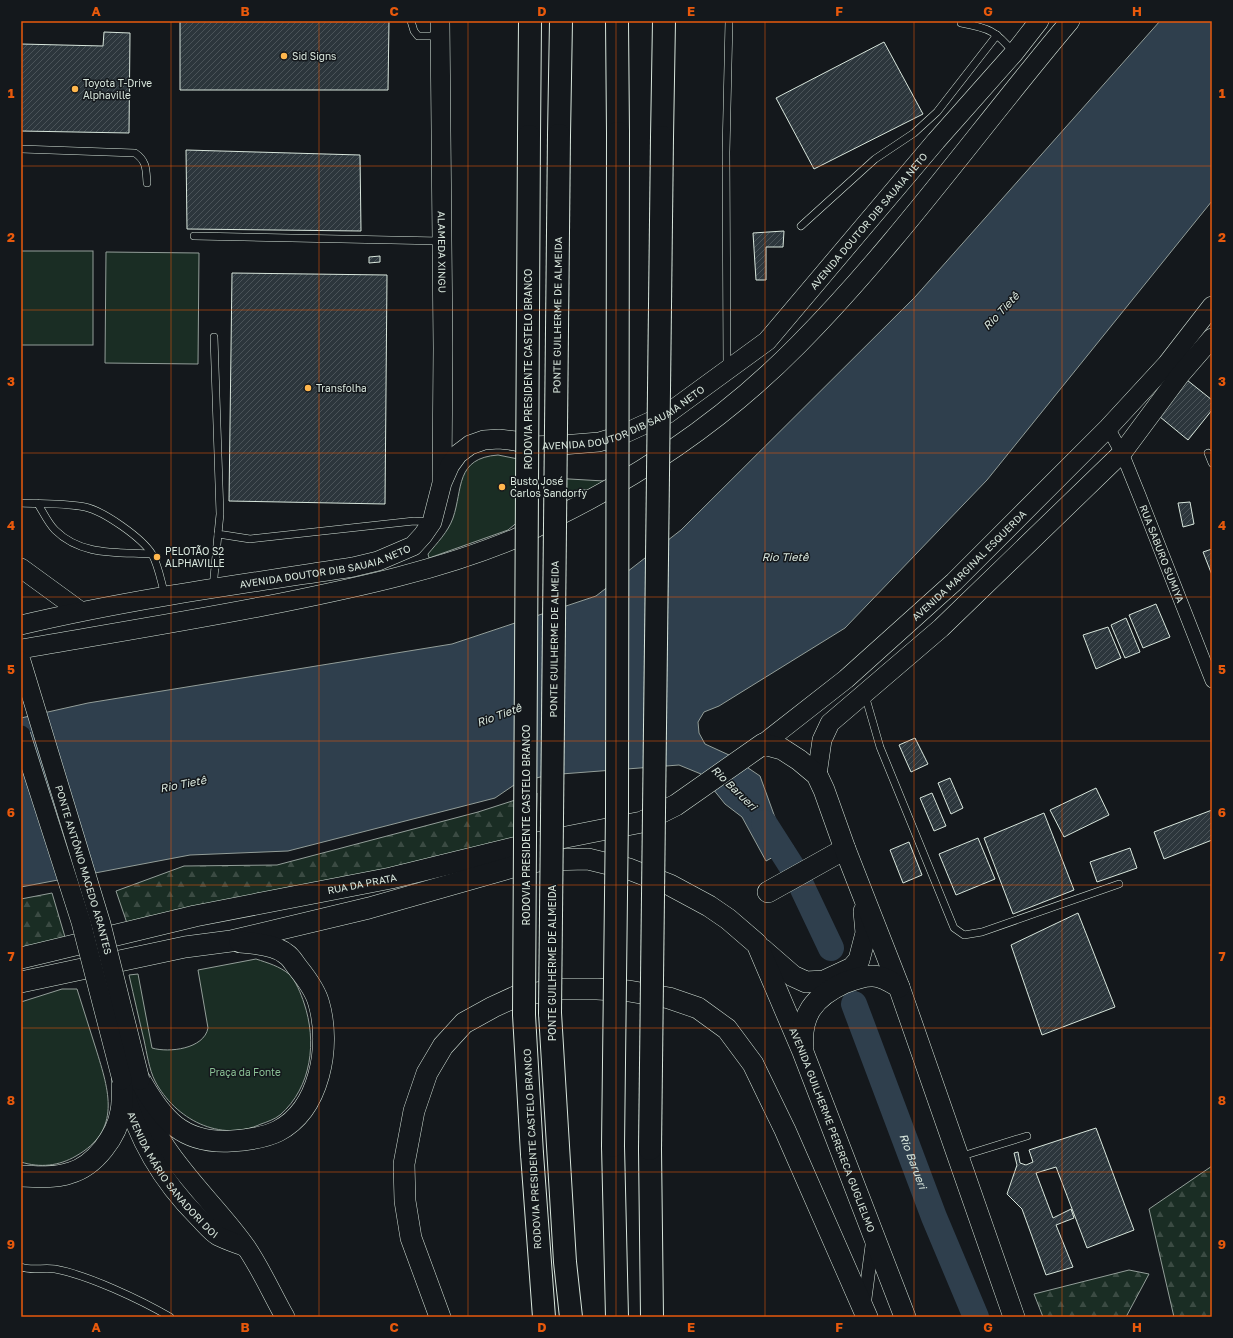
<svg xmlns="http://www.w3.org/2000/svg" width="1233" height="1338" viewBox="0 0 1233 1338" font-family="'Golos Text',sans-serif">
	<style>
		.forest { fill: url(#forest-firs); stroke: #939e99 }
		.park { fill: #1a2d24; stroke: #939e99 }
		.water { fill: #2f3f4d; stroke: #939e99 }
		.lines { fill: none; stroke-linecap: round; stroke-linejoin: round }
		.river { stroke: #2f3f4d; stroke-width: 26 }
		.building { fill: url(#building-hatch); stroke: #d8e6dc }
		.service-casing { stroke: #d8e6dc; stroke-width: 8 }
		.minor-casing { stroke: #d8e6dc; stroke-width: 14 }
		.secondary-casing { stroke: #d8e6dc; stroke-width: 20 }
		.primary-casing { stroke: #d8e6dc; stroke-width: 22 }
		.motorway-casing { stroke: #d8e6dc; stroke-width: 24 }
		.service { stroke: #14181c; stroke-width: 7 }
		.minor { stroke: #14181c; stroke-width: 13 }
		.secondary { stroke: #14181c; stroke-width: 19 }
		.primary { stroke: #14181c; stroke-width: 21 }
		.motorway { stroke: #14181c; stroke-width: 22 }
		.secondary-bridge-casing { stroke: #d8e6dc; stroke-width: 20; stroke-linecap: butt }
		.motorway-bridge-casing { stroke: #d8e6dc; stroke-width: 24; stroke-linecap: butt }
		.secondary-bridge { stroke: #14181c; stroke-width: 19 }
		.motorway-bridge { stroke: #14181c; stroke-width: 22 }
		.grid { fill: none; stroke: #e8590c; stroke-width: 1; stroke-opacity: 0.55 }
		.poi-dot { fill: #ffb74d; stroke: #14181c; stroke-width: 1.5 }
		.labels { text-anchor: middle; stroke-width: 3; stroke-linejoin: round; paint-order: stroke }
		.poi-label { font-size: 10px; fill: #d8e6dc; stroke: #14181c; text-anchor: start }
		.street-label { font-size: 10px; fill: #d8e6dc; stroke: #14181c }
		.park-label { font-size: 10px; fill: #8ac095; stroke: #14181c }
		.water-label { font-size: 11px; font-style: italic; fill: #d8e6dc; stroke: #14181c }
		.neatline { fill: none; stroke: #e8590c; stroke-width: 1.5 }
		.grid-label { font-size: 13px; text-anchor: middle; font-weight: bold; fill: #e8590c }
	</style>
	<defs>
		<pattern id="forest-firs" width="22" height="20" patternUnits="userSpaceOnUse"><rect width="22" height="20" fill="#1a2d24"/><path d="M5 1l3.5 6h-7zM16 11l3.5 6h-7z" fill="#3b4b43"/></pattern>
		<pattern id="building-hatch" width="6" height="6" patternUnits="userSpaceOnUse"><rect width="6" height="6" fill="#2c363c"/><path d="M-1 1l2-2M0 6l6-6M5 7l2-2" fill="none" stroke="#4a5358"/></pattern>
	</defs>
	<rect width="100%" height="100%" fill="#14181c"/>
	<g class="forest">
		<path d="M537,793L536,836L130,932L116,891L184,866L277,865L478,812Z"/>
		<path d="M52,893L65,937L21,949V899Z"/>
		<path d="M1212,1166V1317H1174L1149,1209Z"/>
		<path d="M1129,1270L1149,1274L1126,1317H1043L1034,1294Z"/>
	</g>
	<g class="park">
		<rect x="21" y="251" width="72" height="94"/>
		<path d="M106,252L199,253L198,364L105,363Z"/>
		<path d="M498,455L518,459L535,477L604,481L596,489L569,491L533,500L520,520L508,530L429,558L428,554C437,543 448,532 453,518C463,489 455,458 498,455Z"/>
		<path d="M256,959C268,963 279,966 289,974C296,981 301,994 304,1003C317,1041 312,1087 280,1115C275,1119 267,1122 261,1124C220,1143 175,1119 155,1081C149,1069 147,1054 144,1040C139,1019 134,997 129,975L138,974L152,1048C169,1053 204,1049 208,1028L198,970Z"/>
		<path d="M62,989H77C83,1009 90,1029 96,1049C109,1091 122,1130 76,1156C59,1166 40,1168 21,1162V1002Z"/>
	</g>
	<path class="water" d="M1160,21H1212V201L987,480L845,628L719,706L704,712L698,722L699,733L705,744L729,755L760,776L777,823L793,846L766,861L742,817L725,804L701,774L679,765L548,775L517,783L495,798L288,851L190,855L21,887V718L88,703L452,644L596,596L681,530L915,297Z"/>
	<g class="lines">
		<g class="river">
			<path d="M764,823L794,870L831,948"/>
			<path id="s1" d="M854,1004L934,1217L976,1317"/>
		</g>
	</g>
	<g class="building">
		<path d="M180,21H389L388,90H180Z"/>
		<path d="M104,32L130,33L129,133L21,131V44L103,46Z"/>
		<path d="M884,42L923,114L814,169L776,98Z"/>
		<path d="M186,150L360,155L361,231L187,229Z"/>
		<path d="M784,231L783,247H766V280H756L753,233Z"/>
		<path d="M380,256V262L369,263V257Z"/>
		<path d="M232,273L387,275L385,504L229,501Z"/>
		<path d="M1182,376L1212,400V410L1188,440L1154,412Z"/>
		<path d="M1190,502L1194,524L1183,527L1178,503Z"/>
		<path d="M1212,549V575L1203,552Z"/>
		<path d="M1156,604L1170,637L1143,648L1129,615Z"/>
		<path d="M1126,618L1140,652L1125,658L1111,625Z"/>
		<path d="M1108,627L1121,658L1096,669L1083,635Z"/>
		<path d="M915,738L928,764L911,772L899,745Z"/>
		<path d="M950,778L963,808L951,814L938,783Z"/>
		<path d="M1096,788L1109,815L1064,837L1050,810Z"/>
		<path d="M932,793L946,826L934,831L920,798Z"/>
		<path d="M1212,810V840L1164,859L1154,832Z"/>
		<path d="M1044,813L1074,890L1013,914L984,838Z"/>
		<path d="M978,838L995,879L956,895L939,854Z"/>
		<path d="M909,842L922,875L903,883L890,850Z"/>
		<path d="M1130,848L1137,868L1097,882L1090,862Z"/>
		<path d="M1078,913L1115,1007L1042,1035L1011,945Z"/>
		<path d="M1096,1128L1134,1230L1087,1248L1056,1167L1036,1173L1053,1218L1071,1209L1074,1218L1056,1225L1073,1267L1046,1275L1022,1209L1007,1194L1017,1165L1014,1153L1018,1152L1020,1163L1026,1165L1033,1162L1029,1150Z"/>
	</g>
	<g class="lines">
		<g class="service-casing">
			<g id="service">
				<path d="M411,21L414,31L418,36H439"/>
				<path d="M961,23C989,28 996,31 1014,53"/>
				<path d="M21,149L135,153C147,161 146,170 147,183"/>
				<path d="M801,226L875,159L914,133L937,112L997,35"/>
				<path d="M194,236L441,241"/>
				<path d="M214,337L220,514L218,534L250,539L414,521L431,522"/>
				<path d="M727,367L726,152L729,21"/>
				<path d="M1208,453L1212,463"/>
				<path d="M21,503C42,504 65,503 85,507C104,511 142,538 152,554C159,567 161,582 165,595"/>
				<path d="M38,504C43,512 48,523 55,530C81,556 117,552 151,554"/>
				<path d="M213,588L218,534"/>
				<path d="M865,695L880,747L954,928L964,935L982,932L1119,884"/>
				<path d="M959,1157L1027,1136"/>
				<path d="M21,1267C32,1271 44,1267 55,1269C88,1275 141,1300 170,1317"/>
			</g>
		</g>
		<g class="minor-casing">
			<g id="minor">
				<path id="s2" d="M1108,428L1122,453L1139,495L1212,681"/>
				<path d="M864,1306L873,1238"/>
			</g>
		</g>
		<g class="secondary-casing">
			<g id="secondary">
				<path id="s3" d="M440,21L443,348L442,480"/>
				<path d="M528,446C532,452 537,458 540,464C547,481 540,509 536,527"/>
				<path d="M21,568L80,611"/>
				<path id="s4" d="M21,625C131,599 242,584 353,567L378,561L413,546L423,535L432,522L442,483L450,465L458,454L470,445L484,440L499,439L516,441L528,446L562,445L599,442L619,436L667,414L767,341L936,141L1014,53L1039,21"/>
				<path d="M21,649C107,634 194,620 280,603C359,587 439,570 514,539C528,533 540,525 554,518C644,474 727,417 798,345C897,245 979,129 1070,21"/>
				<path id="s5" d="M763,744L846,679L954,582L1108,428L1167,364L1212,306"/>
				<path d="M817,775L822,740L830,723L941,628L1122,453L1180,375L1212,338"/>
				<path d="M141,1086C148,1147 213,1199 246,1247C261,1269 272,1294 285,1317"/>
				<path id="s6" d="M124,1089C137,1138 162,1181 198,1217C204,1223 211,1232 218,1236C226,1240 235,1243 243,1246"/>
			</g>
		</g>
		<g class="primary-casing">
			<g id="primary">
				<path d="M768,892L845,849"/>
				<path d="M762,949L793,976L806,982L824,981L852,968L859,960L866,933L864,911"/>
				<path id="s7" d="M21,958L195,916L391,878L526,845L642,822L676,805L763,744L782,749L799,760L817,775L824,790L845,849L899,987L1014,1317"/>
				<path id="s8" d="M21,982L185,947L231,941L369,908L523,864L545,860L588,859L629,869L670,885L709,906L728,919L757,944L803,1052L905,1317"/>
				<path d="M803,1048C800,1015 814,997 844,983C852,980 862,976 871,976C881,975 891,982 899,987"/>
				<path d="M140,1080C162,1119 182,1144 231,1141C247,1140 264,1138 278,1131C320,1109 331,1046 319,1004C316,991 306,978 298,968C294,963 291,957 286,954C276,945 253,943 240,942"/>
				<path d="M21,1176C37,1177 55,1178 70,1173C95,1166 117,1136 121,1111C123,1101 122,1090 122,1080"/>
				<path d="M440,1317L411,1238L405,1201L404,1164L414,1111L427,1073L443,1046L464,1023L493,1007L517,996L560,989H597L629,991L669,998L698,1008L727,1029L753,1064L785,1130L867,1317"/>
			</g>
		</g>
		<g class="motorway-casing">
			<g id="motorway">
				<path d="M617,21L618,133"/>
				<path d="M559,135L561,21"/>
				<path d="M529,136L530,21"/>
				<path d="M662,137L664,21"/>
				<path d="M550,1013L565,1262L571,1317"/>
				<path d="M613,1146L617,1317"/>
				<path d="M650,1149L652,1317"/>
				<path d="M532,1154L544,1317"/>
			</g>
		</g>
		<use href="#service" class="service"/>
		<use href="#minor" class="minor"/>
		<use href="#secondary" class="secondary"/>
		<use href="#primary" class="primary"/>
		<use href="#motorway" class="motorway"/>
		<g class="secondary-bridge-casing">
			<g id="secondary-bridge">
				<path id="s9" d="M21,661L101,924L140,1080"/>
				<path d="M21,735L81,922L122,1080"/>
			</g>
		</g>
		<g class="motorway-bridge-casing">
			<g id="motorway-bridge">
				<path d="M529,136L524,1015L532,1154"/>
				<path id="s10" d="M550,1013L559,135"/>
				<path d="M613,1146L617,812L618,133"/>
				<path d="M650,1149L662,137"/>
			</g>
		</g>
		<use href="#secondary-bridge" class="secondary-bridge"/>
		<use href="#motorway-bridge" class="motorway-bridge"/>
	</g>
	<path class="grid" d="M171,21V1317M319,21V1317M468,21V1317M616,21V1317M765,21V1317M914,21V1317M1062,21V1317M21,166H1212M21,310H1212M21,453H1212M21,597H1212M21,741H1212M21,885H1212M21,1028H1212M21,1172H1212"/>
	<g class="poi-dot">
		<circle cx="284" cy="56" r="4"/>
		<circle cx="75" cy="89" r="4"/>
		<circle cx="308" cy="388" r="4"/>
		<circle cx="502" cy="487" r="4"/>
		<circle cx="157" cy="557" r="4"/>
	</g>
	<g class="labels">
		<g class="poi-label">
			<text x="292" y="60">Sid Signs</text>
			<text x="83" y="87">Toyota T-Drive<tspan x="83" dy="12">Alphaville</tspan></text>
			<text x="316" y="392">Transfolha</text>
			<text x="510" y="485">Busto José<tspan x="510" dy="12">Carlos Sandorfy</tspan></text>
			<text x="165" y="555">PELOTÃO S2<tspan x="165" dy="12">ALPHAVILLE</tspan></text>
		</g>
		<g class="street-label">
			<text dy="4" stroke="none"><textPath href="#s4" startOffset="1006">AVENIDA DOUTOR DIB SAUAIA NETO</textPath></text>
			<text dy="4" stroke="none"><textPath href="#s3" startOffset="231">ALAMEDA XINGU</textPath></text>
			<text dy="4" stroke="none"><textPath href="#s10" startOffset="698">PONTE GUILHERME DE ALMEIDA</textPath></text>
			<text transform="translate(528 369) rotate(-90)" y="4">RODOVIA PRESIDENTE CASTELO BRANCO</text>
			<text dy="4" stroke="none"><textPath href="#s4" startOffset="682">AVENIDA DOUTOR DIB SAUAIA NETO</textPath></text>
			<text dy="4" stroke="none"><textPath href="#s2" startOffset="137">RUA SABURO SUMIYA</textPath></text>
			<text dy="4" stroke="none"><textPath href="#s4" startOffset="310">AVENIDA DOUTOR DIB SAUAIA NETO</textPath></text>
			<text dy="4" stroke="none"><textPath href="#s5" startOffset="273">AVENIDA MARGINAL ESQUERDA</textPath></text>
			<text dy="4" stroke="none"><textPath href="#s10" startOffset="374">PONTE GUILHERME DE ALMEIDA</textPath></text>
			<text transform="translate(526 825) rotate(-90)" y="4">RODOVIA PRESIDENTE CASTELO BRANCO</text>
			<text dy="4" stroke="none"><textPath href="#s9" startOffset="218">PONTE ANTÔNIO MACEDO ARANTES</textPath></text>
			<text dy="4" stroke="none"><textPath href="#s7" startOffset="349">RUA DA PRATA</textPath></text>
			<text transform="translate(552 963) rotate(-90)" y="4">PONTE GUILHERME DE ALMEIDA</text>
			<text dy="4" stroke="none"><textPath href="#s8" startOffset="974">AVENIDA GUILHERME PERERECA GUGLIELMO</textPath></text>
			<text transform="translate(532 1149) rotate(-93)" y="4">RODOVIA PRESIDENTE CASTELO BRANCO</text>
			<text dy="4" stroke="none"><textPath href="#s6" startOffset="100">AVENIDA MÁRIO SANADORI DOI</textPath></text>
		</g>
		<g class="park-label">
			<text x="245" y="1076">Praça da Fonte</text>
		</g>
		<g class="water-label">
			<text transform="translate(1001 311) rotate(-47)" y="4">Rio Tietê</text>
			<text x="785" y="561">Rio Tietê</text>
			<text transform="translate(499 715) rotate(-20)" y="4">Rio Tietê</text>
			<text transform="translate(183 784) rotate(-11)" y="4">Rio Tietê</text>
			<text transform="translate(734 788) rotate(44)" y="4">Rio Barueri</text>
			<text dy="4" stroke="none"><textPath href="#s1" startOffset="168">Rio Barueri</textPath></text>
		</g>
	</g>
	<rect width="1233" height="1338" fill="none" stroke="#14181c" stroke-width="44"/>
	<rect x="22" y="22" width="1189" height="1294" class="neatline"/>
	<g class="grid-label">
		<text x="96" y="16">A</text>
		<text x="245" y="16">B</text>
		<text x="394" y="16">C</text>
		<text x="542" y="16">D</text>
		<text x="691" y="16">E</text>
		<text x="839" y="16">F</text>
		<text x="988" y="16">G</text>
		<text x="1137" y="16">H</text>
		<text x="11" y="98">1</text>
		<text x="1222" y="98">1</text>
		<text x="11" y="242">2</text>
		<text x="1222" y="242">2</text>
		<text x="11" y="386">3</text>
		<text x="1222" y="386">3</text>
		<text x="11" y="530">4</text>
		<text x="1222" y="530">4</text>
		<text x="11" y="674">5</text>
		<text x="1222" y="674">5</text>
		<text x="11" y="817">6</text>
		<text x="1222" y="817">6</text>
		<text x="11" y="961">7</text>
		<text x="1222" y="961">7</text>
		<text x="11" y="1105">8</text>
		<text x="1222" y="1105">8</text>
		<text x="11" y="1249">9</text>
		<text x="1222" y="1249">9</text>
		<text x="96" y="1332">A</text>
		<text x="245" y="1332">B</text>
		<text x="394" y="1332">C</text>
		<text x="542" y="1332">D</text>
		<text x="691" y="1332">E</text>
		<text x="839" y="1332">F</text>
		<text x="988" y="1332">G</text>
		<text x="1137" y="1332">H</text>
	</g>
</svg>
